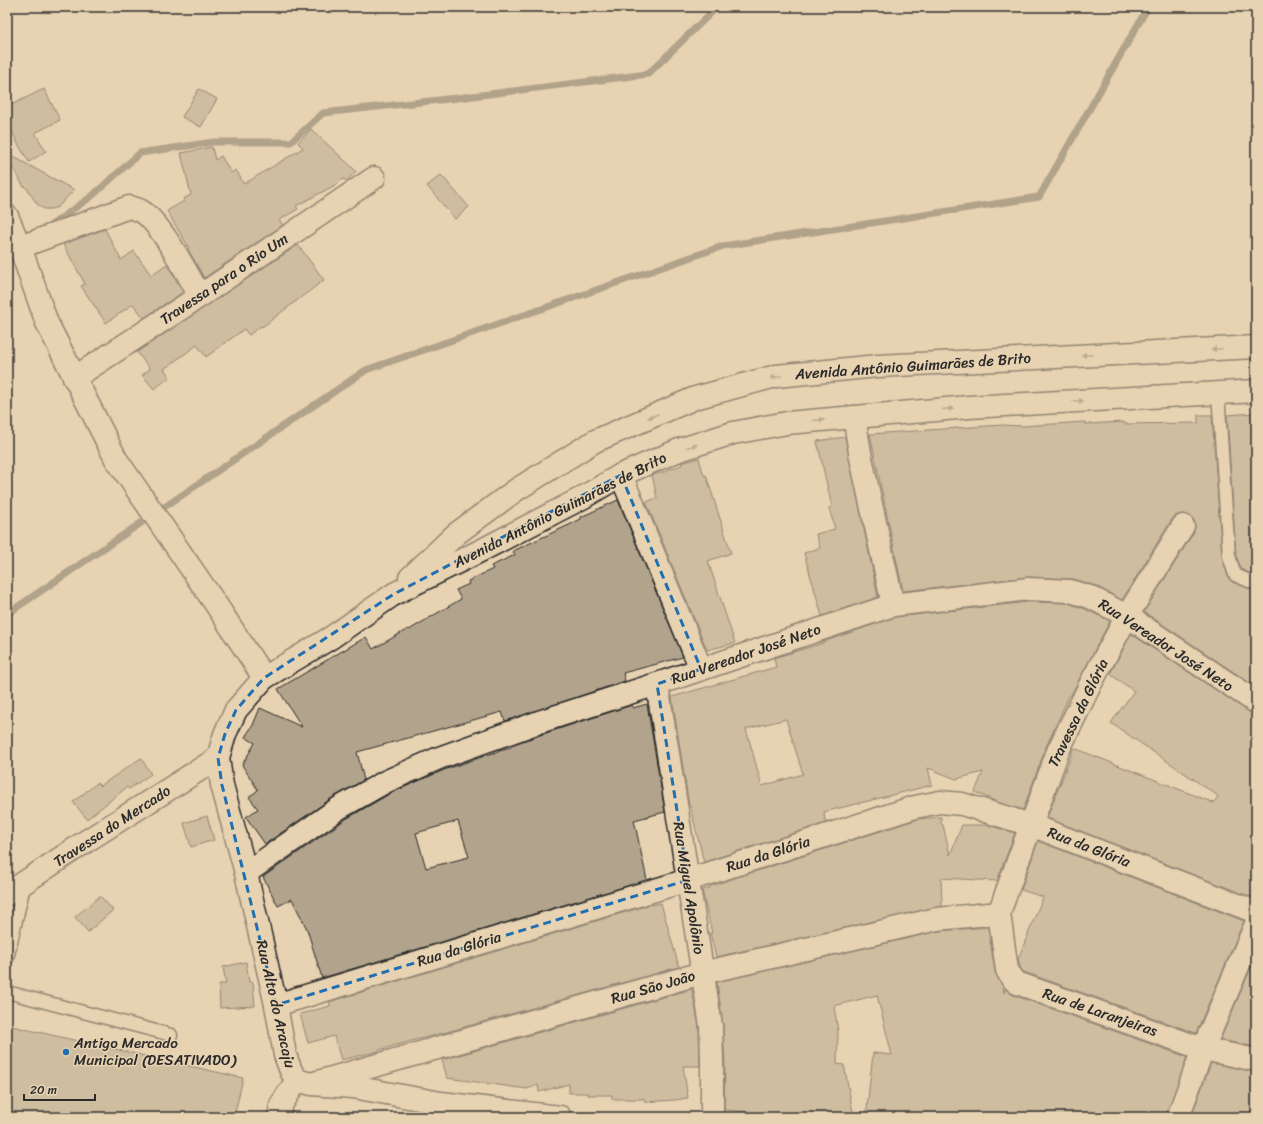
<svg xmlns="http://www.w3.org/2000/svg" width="1263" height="1124" viewBox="0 0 1263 1124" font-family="Sriracha,sans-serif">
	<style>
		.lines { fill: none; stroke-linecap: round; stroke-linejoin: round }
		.stream { stroke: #6f685c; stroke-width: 7 }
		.building { fill: #b2a48c; stroke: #2b2b2b; fill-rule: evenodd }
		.service-casing { stroke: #2b2b2b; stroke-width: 15 }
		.minor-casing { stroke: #2b2b2b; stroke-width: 25 }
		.tertiary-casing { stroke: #2b2b2b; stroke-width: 25 }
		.primary-casing { stroke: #2b2b2b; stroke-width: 25 }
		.service { stroke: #e7d2b1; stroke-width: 12 }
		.minor { stroke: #e7d2b1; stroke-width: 22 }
		.tertiary { stroke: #e7d2b1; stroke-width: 22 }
		.primary { stroke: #e7d2b1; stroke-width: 22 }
		.oneway { fill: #897e6e }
		.marked { fill: none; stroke: #1f6fb2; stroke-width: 3; stroke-dasharray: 8 5; stroke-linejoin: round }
		.poi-dot { fill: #1f6fb2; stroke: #e7d2b1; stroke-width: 1.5 }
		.labels { text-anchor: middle; stroke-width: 3; stroke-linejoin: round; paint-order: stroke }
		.street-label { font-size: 15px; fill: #2b2b2b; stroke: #e7d2b1 }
		.poi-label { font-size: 15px; fill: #2b2b2b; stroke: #e7d2b1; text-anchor: start }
	</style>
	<rect width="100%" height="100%" fill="#e7d2b1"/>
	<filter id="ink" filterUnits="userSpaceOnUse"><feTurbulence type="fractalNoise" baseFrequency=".025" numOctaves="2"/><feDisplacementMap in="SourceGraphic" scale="8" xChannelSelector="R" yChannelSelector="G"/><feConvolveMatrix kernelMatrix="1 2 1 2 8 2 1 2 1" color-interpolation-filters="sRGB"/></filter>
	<g filter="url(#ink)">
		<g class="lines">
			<g class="stream">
				<path d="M47,228L92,196L140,153L214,142H291L323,113L457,98L648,74L717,7"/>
				<path d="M7,259L17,249"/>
				<path d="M7,614L366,370L723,246L1039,197L1148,7"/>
			</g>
		</g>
		<g class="building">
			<path d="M44,89L60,120L35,133L46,151L29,162L18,144L7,120V107Z"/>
			<path d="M199,89L217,99L201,127L182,117Z"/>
			<path d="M311,129L356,171L347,181L343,179L339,183L296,206L298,209L279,220L283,225L204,278L188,249L189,248L167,211L184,201L183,199L191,195L181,153L212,147L215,160L221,156L231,173L236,170L244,184L303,148L298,143Z"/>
			<path d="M7,153L32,167L74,190L58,207L51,209H44L38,205L25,186L24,187L7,158Z"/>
			<path d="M441,175L469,207L455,219L427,186Z"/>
			<path d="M105,229L121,260L134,251L151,275L167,264L183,292L144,318L133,304L106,323L81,286L85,284L63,244Z"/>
			<path d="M298,245L324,280L262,327L261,326L249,335L244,329L206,357L197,345L164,369L170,377L154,389L142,375L150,369L137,352Z"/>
			<path d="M1256,413V529L1252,530L1254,575L1241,569L1236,555L1227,415Z"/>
			<path d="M1198,415H1212L1222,556L1228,577L1232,582L1255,591L1256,687L1144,612L1194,532L1195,526L1194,520L1190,516L1184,514L1177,515L1172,519L1122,600L1096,586L1074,579L1029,577L903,591L870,434L1002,425L1022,426L1085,422L1086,424L1124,422V424L1198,423Z"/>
			<path d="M845,437L878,597L822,616L804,553L820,548L816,534L835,529L829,508L832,507L817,441Z"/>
			<path d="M699,458L704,476L706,475L731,553L708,561L735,643L707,650L646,502L657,498L652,475L667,471V470L682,465L681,463Z"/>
			<path d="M618,500L683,657L623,673L625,681L505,721L502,712L357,752L364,780L332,798L265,844L246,817L258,809L249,797L258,790L242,765L255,743L245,737L253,725L260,708L302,727L278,689L366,637L373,649L408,629L409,630L461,599L456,590L469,584L468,581L493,569L491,566L515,555L513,551L569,525L581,519V517Z"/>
			<path d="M1028,602L1068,603L1085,609L1110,621L1071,695L1069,696L1046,747L1023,810L997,802L975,792L983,772L956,779L928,768L932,785L824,812L825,821H832L704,862L690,806H689L672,697L776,667L774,658L823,643V642L896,617ZM786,719L803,774L762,786L746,729Z"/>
			<path d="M1131,634L1249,712L1256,714V899L1047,818L1074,748L1214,803L1218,796L1111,723L1134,691L1110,674Z"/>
			<path d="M647,704L665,812L634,820L647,880L322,978L307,929L292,899L278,906L263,877L346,819L391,793L444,770L499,751V750L511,747V745L543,734L632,705L633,708ZM458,821L469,857L426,868L416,833Z"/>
			<path d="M141,758L151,774L129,789L127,787L87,819L73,802L97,783L100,786Z"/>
			<path d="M207,816L214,840L191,847L184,823Z"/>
			<path d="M941,817V824L943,825L950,855L962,825H988L1015,833L997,881L941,878L942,906L716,957L710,933H712L702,890L710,888V886L918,819Z"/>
			<path d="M1038,841L1244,921L1196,1033L1024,972L1021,969L1018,959L1043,897L1021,890Z"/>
			<path d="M100,896L113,910L88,932L75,917Z"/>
			<path d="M661,903L679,967L436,1035L415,1040L379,1050V1051L341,1060L334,1036L308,1043L300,1014L330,1006L329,1002L652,904V905Z"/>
			<path d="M988,927L995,972L1003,986L1004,993L1005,989L1013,995L1187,1057L1166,1117H866L873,1053L892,1055L877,995L834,1006L838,1031L837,1064L844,1065L854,1117L790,1116V1115L724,1110L725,1065L723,1026L717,982L939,931Z"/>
			<path d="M1256,956V1047L1220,1040Z"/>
			<path d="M246,962L249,982H253L255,1006L220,1008L219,984H226L223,967Z"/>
			<path d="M692,989L699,1027L700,1066H683L688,1098L675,1100L645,1102V1099H612V1095H588V1093H569V1084L539,1092L538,1085L527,1089L447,1078L442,1060Z"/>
			<path d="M7,1025L243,1078L234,1117H7Z"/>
			<path d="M1211,1063L1256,1072V1117H1191Z"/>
		</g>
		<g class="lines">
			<g class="service-casing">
				<g id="service">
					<path d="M1218,393L1229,556L1235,575L1256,584"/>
					<path d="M7,959L25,882"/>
					<path d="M7,992L171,1035"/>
				</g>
			</g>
			<g class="minor-casing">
				<g id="minor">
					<path d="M20,247L129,207C133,208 137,209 141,211C160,221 188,275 200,296"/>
					<path d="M74,378L200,296L374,178"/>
					<path d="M854,417L861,458L893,605"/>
					<path d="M621,475L701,669"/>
					<path d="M1183,526L1127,616L1092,681L1058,751L999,913L1007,970L1011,977L1017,983L1203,1049L1256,1060"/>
					<path d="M657,684L711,1026L712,1060V1117"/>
					<path d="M246,873L339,808L385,782L439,758L539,722L657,684L893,605L1028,589L1070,591L1090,597L1127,616L1256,702"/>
					<path d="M7,894L88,840L218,758"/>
					<path d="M276,1005L688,880L915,807L940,802L962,804L1031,825L1256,912"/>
					<path d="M314,1083L702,973L937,919L999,913"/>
					<path d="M279,1117L281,1105L297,1080"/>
					<path d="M1178,1117L1203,1049L1256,924"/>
				</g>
			</g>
			<g class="tertiary-casing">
				<path id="tertiary" d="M264,678L236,710L225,734L218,758L222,785L246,873L276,1005L285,1055L291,1071L297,1080L311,1084L353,1087L441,1103L560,1117"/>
			</g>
			<g class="primary-casing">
				<g id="primary">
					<path d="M7,216L20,247L47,323L116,459L217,606L264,678L332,637L394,594L484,549L582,498L621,475L679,450L733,433L787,423L969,407L1256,391"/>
					<path d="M410,578L456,534L516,490L595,441L695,398L776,376L878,366L1256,347"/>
				</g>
			</g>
			<use href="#service" class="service"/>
			<use href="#minor" class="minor"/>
			<use href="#tertiary" class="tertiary"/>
			<use href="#primary" class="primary"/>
		</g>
		<defs><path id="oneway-solid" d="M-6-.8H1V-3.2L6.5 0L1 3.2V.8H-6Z"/></defs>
		<g class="oneway">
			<use href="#oneway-solid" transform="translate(1217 349) rotate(177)"/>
			<use href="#oneway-solid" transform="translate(1087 355) rotate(177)"/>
			<use href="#oneway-solid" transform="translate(776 377) rotate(170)"/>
			<use href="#oneway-solid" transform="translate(1078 401) rotate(-3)"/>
			<use href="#oneway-solid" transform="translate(948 409) rotate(-5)"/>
			<use href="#oneway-solid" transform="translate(653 416) rotate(157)"/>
			<use href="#oneway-solid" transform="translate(819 420) rotate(-5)"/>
			<use href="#oneway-solid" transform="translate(692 446) rotate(-17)"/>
		</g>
	</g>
	<path d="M0 0H1263V1124H0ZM621,475L701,669L657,684L688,880L276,1005L222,785L218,758L225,734L236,710L264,678L394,594Z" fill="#e7d2b1" fill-opacity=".55" fill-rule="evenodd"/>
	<path class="marked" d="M621,475L701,669L657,684L688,880L276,1005L222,785L218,758L225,734L236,710L264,678L394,594Z"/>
	<circle class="poi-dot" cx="66" cy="1052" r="4"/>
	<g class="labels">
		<g class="street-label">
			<text transform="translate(224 279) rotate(-34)" y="5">Travessa para o Rio Um</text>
			<text transform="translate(913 366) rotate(-4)" y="5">Avenida Antônio Guimarães de Brito</text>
			<text transform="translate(560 510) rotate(-27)" y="5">Avenida Antônio Guimarães de Brito</text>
			<text transform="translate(1166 645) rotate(33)" y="5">Rua Vereador José Neto</text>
			<text transform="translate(746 654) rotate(-19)" y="5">Rua Vereador José Neto</text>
			<text transform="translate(1078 713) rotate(-64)" y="5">Travessa da Glória</text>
			<text transform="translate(112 826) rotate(-33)" y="5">Travessa do Mercado</text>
			<text transform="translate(1089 847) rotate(21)" y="5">Rua da Glória</text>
			<text transform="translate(768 854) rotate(-18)" y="5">Rua da Glória</text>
			<text transform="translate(689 888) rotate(81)" y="5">Rua Miguel Apolônio</text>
			<text transform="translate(459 949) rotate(-17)" y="5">Rua da Glória</text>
			<text transform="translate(653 987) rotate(-16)" y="5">Rua São João</text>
			<text transform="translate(276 1004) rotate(77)" y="5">Rua Alto do Aracaju</text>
			<text transform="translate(1100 1012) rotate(19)" y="5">Rua de Laranjeiras</text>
		</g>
		<g class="poi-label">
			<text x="74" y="1048">Antigo Mercado<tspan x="74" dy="17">Municipal (DESATIVADO)</tspan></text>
		</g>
	</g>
	<rect width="1263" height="1124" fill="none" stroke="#e7d2b1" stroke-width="24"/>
	<rect x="12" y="12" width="1239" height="1100" fill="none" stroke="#2b2b2b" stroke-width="1.5" filter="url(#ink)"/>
	<path d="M24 1094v6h71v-6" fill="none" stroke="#2b2b2b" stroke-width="2"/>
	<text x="30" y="1094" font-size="12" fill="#2b2b2b" stroke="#e7d2b1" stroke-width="3" paint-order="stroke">20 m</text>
</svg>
